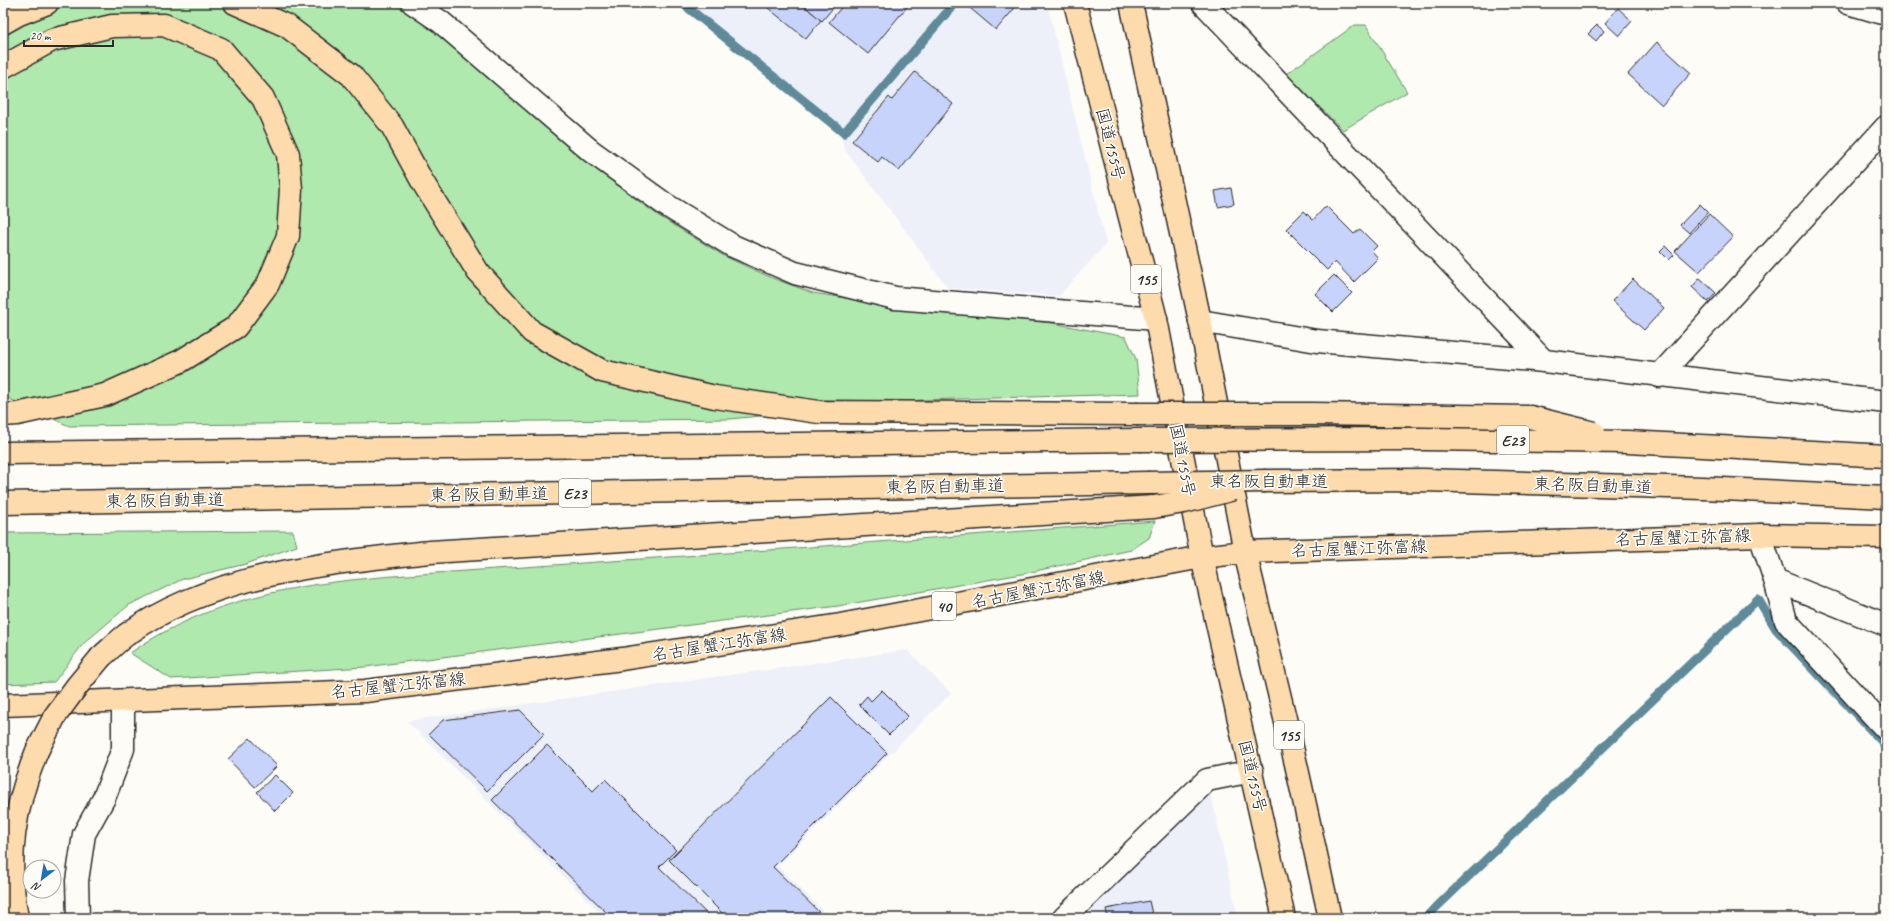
<svg xmlns="http://www.w3.org/2000/svg" width="1889" height="921" viewBox="0 0 1889 921" font-family="Caveat,'Klee One',sans-serif">
	<style>
		.built { fill: #edf0f8 }
		.green { fill: #afe9ae; stroke: #6d8a6c }
		.lines { fill: none; stroke-linecap: round; stroke-linejoin: round }
		.stream { stroke: #5f8a99; stroke-width: 9 }
		.building { fill: #c7d3fa; stroke: #2b2b2b }
		.minor-casing { stroke: #2b2b2b; stroke-width: 25 }
		.primary-casing { stroke: #2b2b2b; stroke-width: 25 }
		.trunk-casing { stroke: #2b2b2b; stroke-width: 25 }
		.motorway-casing { stroke: #2b2b2b; stroke-width: 25 }
		.minor { stroke: #fdfcf7; stroke-width: 22 }
		.primary { stroke: #fedbac; stroke-width: 22 }
		.trunk { stroke: #fedbac; stroke-width: 22 }
		.motorway { stroke: #fedbac; stroke-width: 22 }
		.motorway-bridge-casing { stroke: #2b2b2b; stroke-width: 25; stroke-linecap: butt }
		.motorway-bridge { stroke: #fedbac; stroke-width: 22 }
		.labels { text-anchor: middle; stroke-width: 3.5; stroke-linejoin: round; paint-order: stroke }
		.shield { fill: #fdfcf7; stroke: #6a6a68; stroke-width: 1 }
		.shield-label { font-size: 16px; font-weight: bold; fill: #2b2b2b }
		.street-label { font-size: 17px; fill: #2b2b2b; stroke: #fdfcf7 }
	</style>
	<rect width="100%" height="100%" fill="#fdfcf7"/>
	<filter id="ink" filterUnits="userSpaceOnUse"><feTurbulence type="fractalNoise" baseFrequency=".025" numOctaves="2"/><feDisplacementMap in="SourceGraphic" scale="8" xChannelSelector="R" yChannelSelector="G"/><feConvolveMatrix kernelMatrix="1 2 1 2 8 2 1 2 1" color-interpolation-filters="sRGB"/></filter>
	<g filter="url(#ink)">
		<g class="built">
			<path d="M685,3H1047L1106,244L1059,296L948,288L845,150L841,135Z"/>
			<path d="M907,650L951,693L778,866L830,918H605L407,721Z"/>
			<path d="M1209,786L1238,918H1073Z"/>
		</g>
		<g class="green">
			<path d="M3,3H392L432,28L579,157L659,216L724,256L772,278L813,293L936,312L1052,323L1126,337L1136,359L1140,394L921,400L730,419L69,426L3,396Z"/>
			<path d="M1355,25H1366L1407,92L1343,130L1286,74Z"/>
			<path d="M1155,521L1149,538L1131,550L1022,574L838,606L365,667L171,679L130,653C231,583 348,579 466,571C539,566 612,561 685,556C842,545 998,533 1155,521Z"/>
			<path d="M293,531L297,546L246,564L183,579L129,605L83,644L54,682L3,684V533Z"/>
		</g>
		<g class="lines">
			<g class="stream">
				<path d="M682,3L844,133L955,3"/>
				<path d="M1425,918L1758,599L1776,629L1886,746"/>
			</g>
		</g>
		<g class="building">
			<path d="M762,3H801L821,20L806,39Z"/>
			<path d="M801,3H837L822,21Z"/>
			<path d="M845,3H910L868,54L829,22Z"/>
			<path d="M964,3H1019L996,30Z"/>
			<path d="M1618,8L1632,21L1619,36L1605,23Z"/>
			<path d="M1597,25L1604,31L1596,41L1588,34Z"/>
			<path d="M1657,42L1691,73L1662,105L1628,74Z"/>
			<path d="M915,72L953,104L899,171L882,157L878,162L852,141L889,97L892,100Z"/>
			<path d="M1231,188L1234,204L1218,207L1215,191Z"/>
			<path d="M1700,204L1708,212L1689,233L1680,225Z"/>
			<path d="M1326,206L1354,234L1360,229L1377,246L1372,251L1378,258L1354,282L1335,262L1327,270L1286,229L1304,211L1313,220Z"/>
			<path d="M1709,214L1733,237L1699,272L1675,251Z"/>
			<path d="M1665,246L1674,255L1669,260L1660,251Z"/>
			<path d="M1334,275L1352,293L1333,312L1315,294Z"/>
			<path d="M1700,278L1716,293L1708,302L1692,287Z"/>
			<path d="M1633,279L1664,308L1644,330L1612,301Z"/>
			<path d="M882,690L908,716L889,735L859,705L867,696L871,701Z"/>
			<path d="M831,697L887,753L773,867L825,918H727L669,860Z"/>
			<path d="M520,710L544,734L487,791L429,734L443,720Z"/>
			<path d="M250,738L277,766L255,787L228,759Z"/>
			<path d="M547,745L593,791L605,779L676,850L659,867L711,918H612L492,800Z"/>
			<path d="M275,775L293,793L275,811L257,792Z"/>
			<path d="M1149,901L1153,918H1108L1106,909Z"/>
		</g>
		<g class="lines">
			<g class="minor-casing">
				<g id="minor">
					<path d="M413,3L441,22L591,151L666,205L733,246L795,273L895,298L1156,319"/>
					<path d="M1203,3L1544,361"/>
					<path d="M1848,3L1886,14"/>
					<path d="M1200,321L1317,341L1544,361L1886,402"/>
					<path d="M1659,376L1886,127"/>
					<path d="M1760,535L1775,580L1886,625"/>
					<path d="M1775,580L1786,621L1886,729"/>
					<path d="M78,918L77,881L84,834L104,798L123,749V701"/>
					<path d="M1064,918L1207,780L1252,771"/>
				</g>
			</g>
			<g class="primary-casing">
				<path id="primary" d="M3,705L365,691L622,659L840,625L1202,557L1245,552L1760,535L1886,537"/>
			</g>
			<g class="trunk-casing">
				<g id="trunk">
					<path d="M1075,3L1156,319L1202,557L1284,918"/>
					<path d="M1131,3L1200,321L1245,552L1296,764L1330,918"/>
				</g>
			</g>
			<g class="motorway-casing">
				<g id="motorway">
					<path d="M235,3L287,26L351,75L392,126L422,181L478,272L532,332L602,371L715,397L819,412L1136,414"/>
					<path d="M3,23L19,14L47,3"/>
					<path d="M3,67L52,40L112,26L164,25L221,49L263,98L288,154L291,189L288,236L268,284L236,327L181,361L105,395L17,414L3,415"/>
					<path d="M3,453L1140,440"/>
					<path d="M1266,481L1423,480L1703,488L1886,497"/>
					<path d="M3,503L1147,483"/>
					<path d="M101,657C109,650 117,642 126,635C213,573 327,563 430,552L1154,507"/>
					<path d="M17,918C6,857 14,808 37,751"/>
				</g>
			</g>
			<use href="#minor" class="minor"/>
			<use href="#primary" class="primary"/>
			<use href="#trunk" class="trunk"/>
			<use href="#motorway" class="motorway"/>
			<g class="motorway-bridge-casing">
				<g id="motorway-bridge">
					<path d="M1136,414H1312L1530,417L1594,433"/>
					<path d="M1140,440L1424,439L1628,442L1886,456"/>
					<path d="M1147,483L1266,481"/>
					<path d="M1154,507L1184,502L1234,489"/>
					<path d="M37,751L55,716L77,686L101,657"/>
				</g>
			</g>
			<use href="#motorway-bridge" class="motorway-bridge"/>
		</g>
	</g>
	<g class="labels">
		<g class="shield">
			<rect x="1131" y="265" width="30" height="28" rx="3"/>
			<rect x="1497" y="426" width="32" height="28" rx="3"/>
			<rect x="559" y="479" width="32" height="28" rx="3"/>
			<rect x="932" y="592" width="24" height="28" rx="3"/>
			<rect x="1274" y="721" width="30" height="28" rx="3"/>
		</g>
		<g class="shield-label">
			<text x="1146" y="285">155</text>
			<text x="1513" y="446">E23</text>
			<text x="575" y="499">E23</text>
			<text x="944" y="612">40</text>
			<text x="1289" y="741">155</text>
		</g>
		<g class="street-label">
			<text transform="translate(1111 144) rotate(76)" y="6">国道155号</text>
			<text transform="translate(1183 460) rotate(79)" y="6">国道155号</text>
			<text x="1269" y="487">東名阪自動車道</text>
			<text transform="translate(1593 485) rotate(2)" y="6">東名阪自動車道</text>
			<text transform="translate(945 486) rotate(-1)" y="6">東名阪自動車道</text>
			<text transform="translate(489 494) rotate(-1)" y="6">東名阪自動車道</text>
			<text transform="translate(165 500) rotate(-1)" y="6">東名阪自動車道</text>
			<text transform="translate(1683 537) rotate(-2)" y="6">名古屋蟹江弥富線</text>
			<text transform="translate(1359 548) rotate(-2)" y="6">名古屋蟹江弥富線</text>
			<text transform="translate(1038 589) rotate(-11)" y="6">名古屋蟹江弥富線</text>
			<text transform="translate(719 644) rotate(-9)" y="6">名古屋蟹江弥富線</text>
			<text transform="translate(398 685) rotate(-6)" y="6">名古屋蟹江弥富線</text>
			<text transform="translate(1253 776) rotate(77)" y="6">国道155号</text>
		</g>
	</g>
	<rect width="1889" height="921" fill="none" stroke="#fdfcf7" stroke-width="16"/>
	<rect x="8" y="8" width="1873" height="905" fill="none" stroke="#2b2b2b" stroke-width="1.5" filter="url(#ink)"/>
	<g transform="translate(42 879) rotate(211)"><circle r="19" fill="#fdfcf7" stroke="#a9a8a5"/>
	<path d="M0-3L7 15L0 10L-7 15Z" fill="#1f6fb2"/>
	<text y="-6" font-size="11" font-weight="bold" text-anchor="middle" fill="#2b2b2b">N</text>
	</g>
	<path d="M24 40v6h89v-6" fill="none" stroke="#2b2b2b" stroke-width="2"/>
	<text x="30" y="40" font-size="12" fill="#2b2b2b" stroke="#fdfcf7" stroke-width="3" paint-order="stroke">20 m</text>
</svg>
